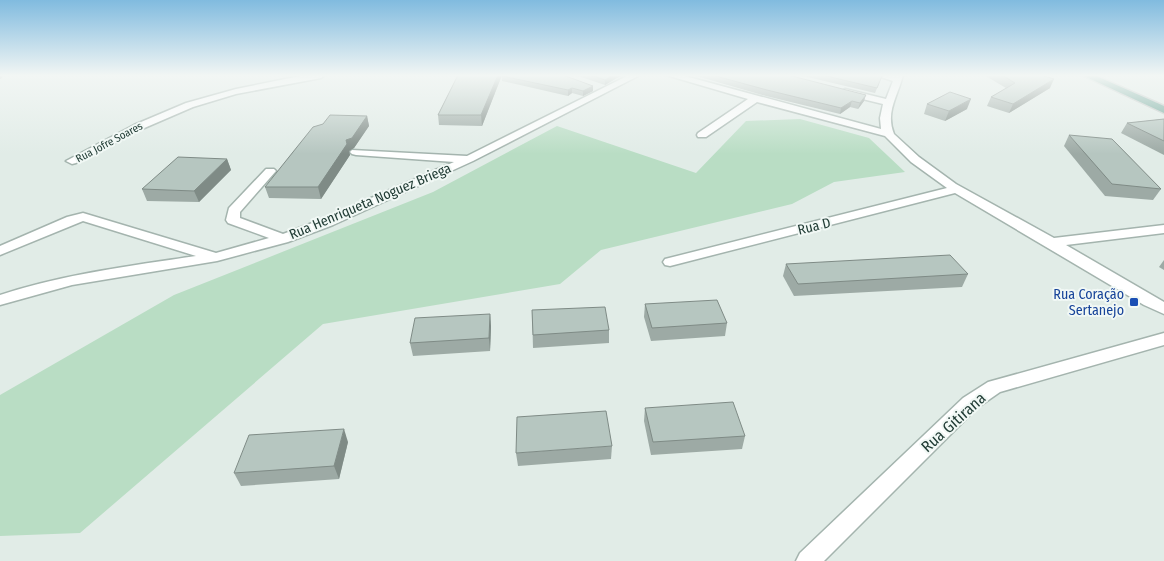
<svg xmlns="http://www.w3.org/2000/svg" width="1164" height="561" viewBox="0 0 1164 561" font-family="'Fira Sans Condensed',sans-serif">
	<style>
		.green { fill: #b9ddc4 }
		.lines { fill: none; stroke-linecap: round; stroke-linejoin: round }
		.minor-casing { stroke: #a4b4ae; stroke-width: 3 }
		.major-casing { stroke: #c1c8c6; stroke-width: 3 }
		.minor { fill: #fff; fill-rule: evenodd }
		.major { fill: #65a193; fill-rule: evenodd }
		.wall { fill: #9daaa5 }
		.shaded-wall { fill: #7f8b86 }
		.building { fill: #b6c6c0; stroke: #7f8b86 }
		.transit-dot { fill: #1a4fb4; stroke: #f1f8f5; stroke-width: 2 }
		.labels { text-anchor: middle; stroke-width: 4; stroke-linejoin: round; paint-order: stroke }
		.far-street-label { font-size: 11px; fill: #213c35; stroke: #f1f8f5 }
		.street-label { font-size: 14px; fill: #213c35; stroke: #f1f8f5 }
		.transit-label { font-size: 14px; fill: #164399; stroke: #f1f8f5; text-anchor: end }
		.near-street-label { font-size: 16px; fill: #213c35; stroke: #f1f8f5 }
	</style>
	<rect width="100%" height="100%" fill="#e1ece7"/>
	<path class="green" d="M800,119L869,138L905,172L834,182L792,204L601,250L560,284L323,324L80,533L0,536V395L174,295L433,192L557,126L696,173L746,121Z"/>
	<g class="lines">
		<g class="minor-casing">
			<g id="minor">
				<path d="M305,75H325L321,78L236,94L193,107L142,129L76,163L72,164L66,161L134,125L186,103L236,89Z"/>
				<path d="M629,75H640L473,161L333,225L288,242L217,261L72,285L0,305V295C64,274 130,266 196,256L83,221L0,255V246L67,217L83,213L216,253L269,238L228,223L226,220L229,208L266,169H274L276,171L240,212V218L283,234L323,219L454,162L356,155L352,154L350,152L352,150L467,156Z"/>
				<path d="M666,75H681L881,129L880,118L883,104L842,94L840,92L845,89L886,99L893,81L875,75H903C898,96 885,112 894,134L919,157L956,184L1054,238L1164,225V233L1066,245L1164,302V314L1144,305L955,193L670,266L665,265L663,262L665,259L947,188L911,162L885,136L757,102L706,137H698L697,135L698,133L748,99Z"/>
				<path d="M1164,333V345L1000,392L977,408L824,561H796L800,553L963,398L988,382Z"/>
			</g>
		</g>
		<g class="major-casing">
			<path id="major" d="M1082,75H1094L1164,106V113Z"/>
		</g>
		<use href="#minor" class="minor"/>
		<use href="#major" class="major"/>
	</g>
	<g class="wall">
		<path d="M458,75H502L482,126L439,125L438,115Z"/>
		<path d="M575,75H622L605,85Z"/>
		<path d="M693,75H788L864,101L858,109L850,107L840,114L766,96Z"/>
		<path d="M799,75H879L882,76L875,93Z"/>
		<path d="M946,75H970L948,76Z"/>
		<path d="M984,75H1041L1050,88L1009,113L987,106L991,97L1006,88Z"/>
		<path d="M502,76L593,86V91L583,96L572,93L568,96L502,81Z"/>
		<path d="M927,104L967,109L945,121L924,114Z"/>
		<path d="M367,116L369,126L354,148L349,151L350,155L321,199L269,198L265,187Z"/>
		<path d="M1164,119V155L1121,133L1127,123Z"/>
		<path d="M1069,135L1161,189L1153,200L1105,196L1064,146Z"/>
		<path d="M227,159L231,170L199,202L147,201L142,189Z"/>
		<path d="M1164,260V270L1159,267Z"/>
		<path d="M786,264L968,274L962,287L794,296L783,276Z"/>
		<path d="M645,304L727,323L725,336L651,341L644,317Z"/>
		<path d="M532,310L609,330V343L533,348Z"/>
		<path d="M490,314L491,327L490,351L413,356L410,343Z"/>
		<path d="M645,408L745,436L742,449L651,455L644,421Z"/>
		<path d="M348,442L339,479L241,486L234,473Z"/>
		<path d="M612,446L611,459L518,466L516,453Z"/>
	</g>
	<g class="shaded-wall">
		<path d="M0,75H3L2,78L0,79Z"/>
		<path d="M498,75H502L482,126L481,115Z"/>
		<path d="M613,75H622L605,85V80Z"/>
		<path d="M1054,79L1050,88L1009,113L1013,104Z"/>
		<path d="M593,86V91L583,96V91Z"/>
		<path d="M572,88V93L568,96V90Z"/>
		<path d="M866,95L864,101L858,109L860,103Z"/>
		<path d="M971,99L967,109L945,121L949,111Z"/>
		<path d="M852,101L850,107L840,114L841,108Z"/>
		<path d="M367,116L369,126L354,148L349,151L350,155L321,199L318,187L346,140Z"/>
		<path d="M227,159L231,170L199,202L194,191Z"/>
		<path d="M490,314L491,327L490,351L489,338Z"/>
		<path d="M344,429L348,442L339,479L334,466Z"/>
	</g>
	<g class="building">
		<path d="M458,75H498L481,115H438Z"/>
		<path d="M503,75H563L593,86L583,91L572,88L568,90L502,76Z"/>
		<path d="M591,75H613L605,80Z"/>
		<path d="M712,75H788L866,95L860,103L852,101L841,108L767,90Z"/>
		<path d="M822,75H879L882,76L877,88Z"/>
		<path d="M1002,75H1041L1054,79L1013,104L991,97L1015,83Z"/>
		<path d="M950,92L971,99L949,111L927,104Z"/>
		<path d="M330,115L367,116L352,138L346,140L347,144L318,187H265L313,127L323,124Z"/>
		<path d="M1164,119V141L1127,123Z"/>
		<path d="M1069,135L1112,139L1161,189L1112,184Z"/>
		<path d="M178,157L227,159L194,191L142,189Z"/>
		<path d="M950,255L968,274L798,284L786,264Z"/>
		<path d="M717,300L727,323L652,328L645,304Z"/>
		<path d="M605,307L609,330L533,335L532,310Z"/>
		<path d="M490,314L489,338L410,343L415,318Z"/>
		<path d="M733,402L745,436L653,442L645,408Z"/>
		<path d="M606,411L612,446L516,453L517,417Z"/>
		<path d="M344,429L334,466L234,473L249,435Z"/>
	</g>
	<linearGradient id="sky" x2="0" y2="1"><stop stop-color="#81bbdf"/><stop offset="0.49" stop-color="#f2f6f4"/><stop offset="1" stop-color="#f2f6f4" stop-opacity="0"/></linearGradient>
	<rect width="1164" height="154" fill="url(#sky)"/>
	<rect class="transit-dot" x="1129" y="297" width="10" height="10" rx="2.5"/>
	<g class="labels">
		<g class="far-street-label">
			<text transform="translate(109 142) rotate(-28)" y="4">Rua Jofre Soares</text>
		</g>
		<g class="street-label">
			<text transform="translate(370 201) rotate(-23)" y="5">Rua Henriqueta Noguez Briega</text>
			<text transform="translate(814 226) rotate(-14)" y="5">Rua D</text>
		</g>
		<g class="transit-label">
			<text x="1124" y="299">Rua Coração<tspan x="1124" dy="16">Sertanejo</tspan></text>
		</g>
		<g class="near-street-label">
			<text transform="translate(953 422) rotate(-42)" y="6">Rua Gitirana</text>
		</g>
	</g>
</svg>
